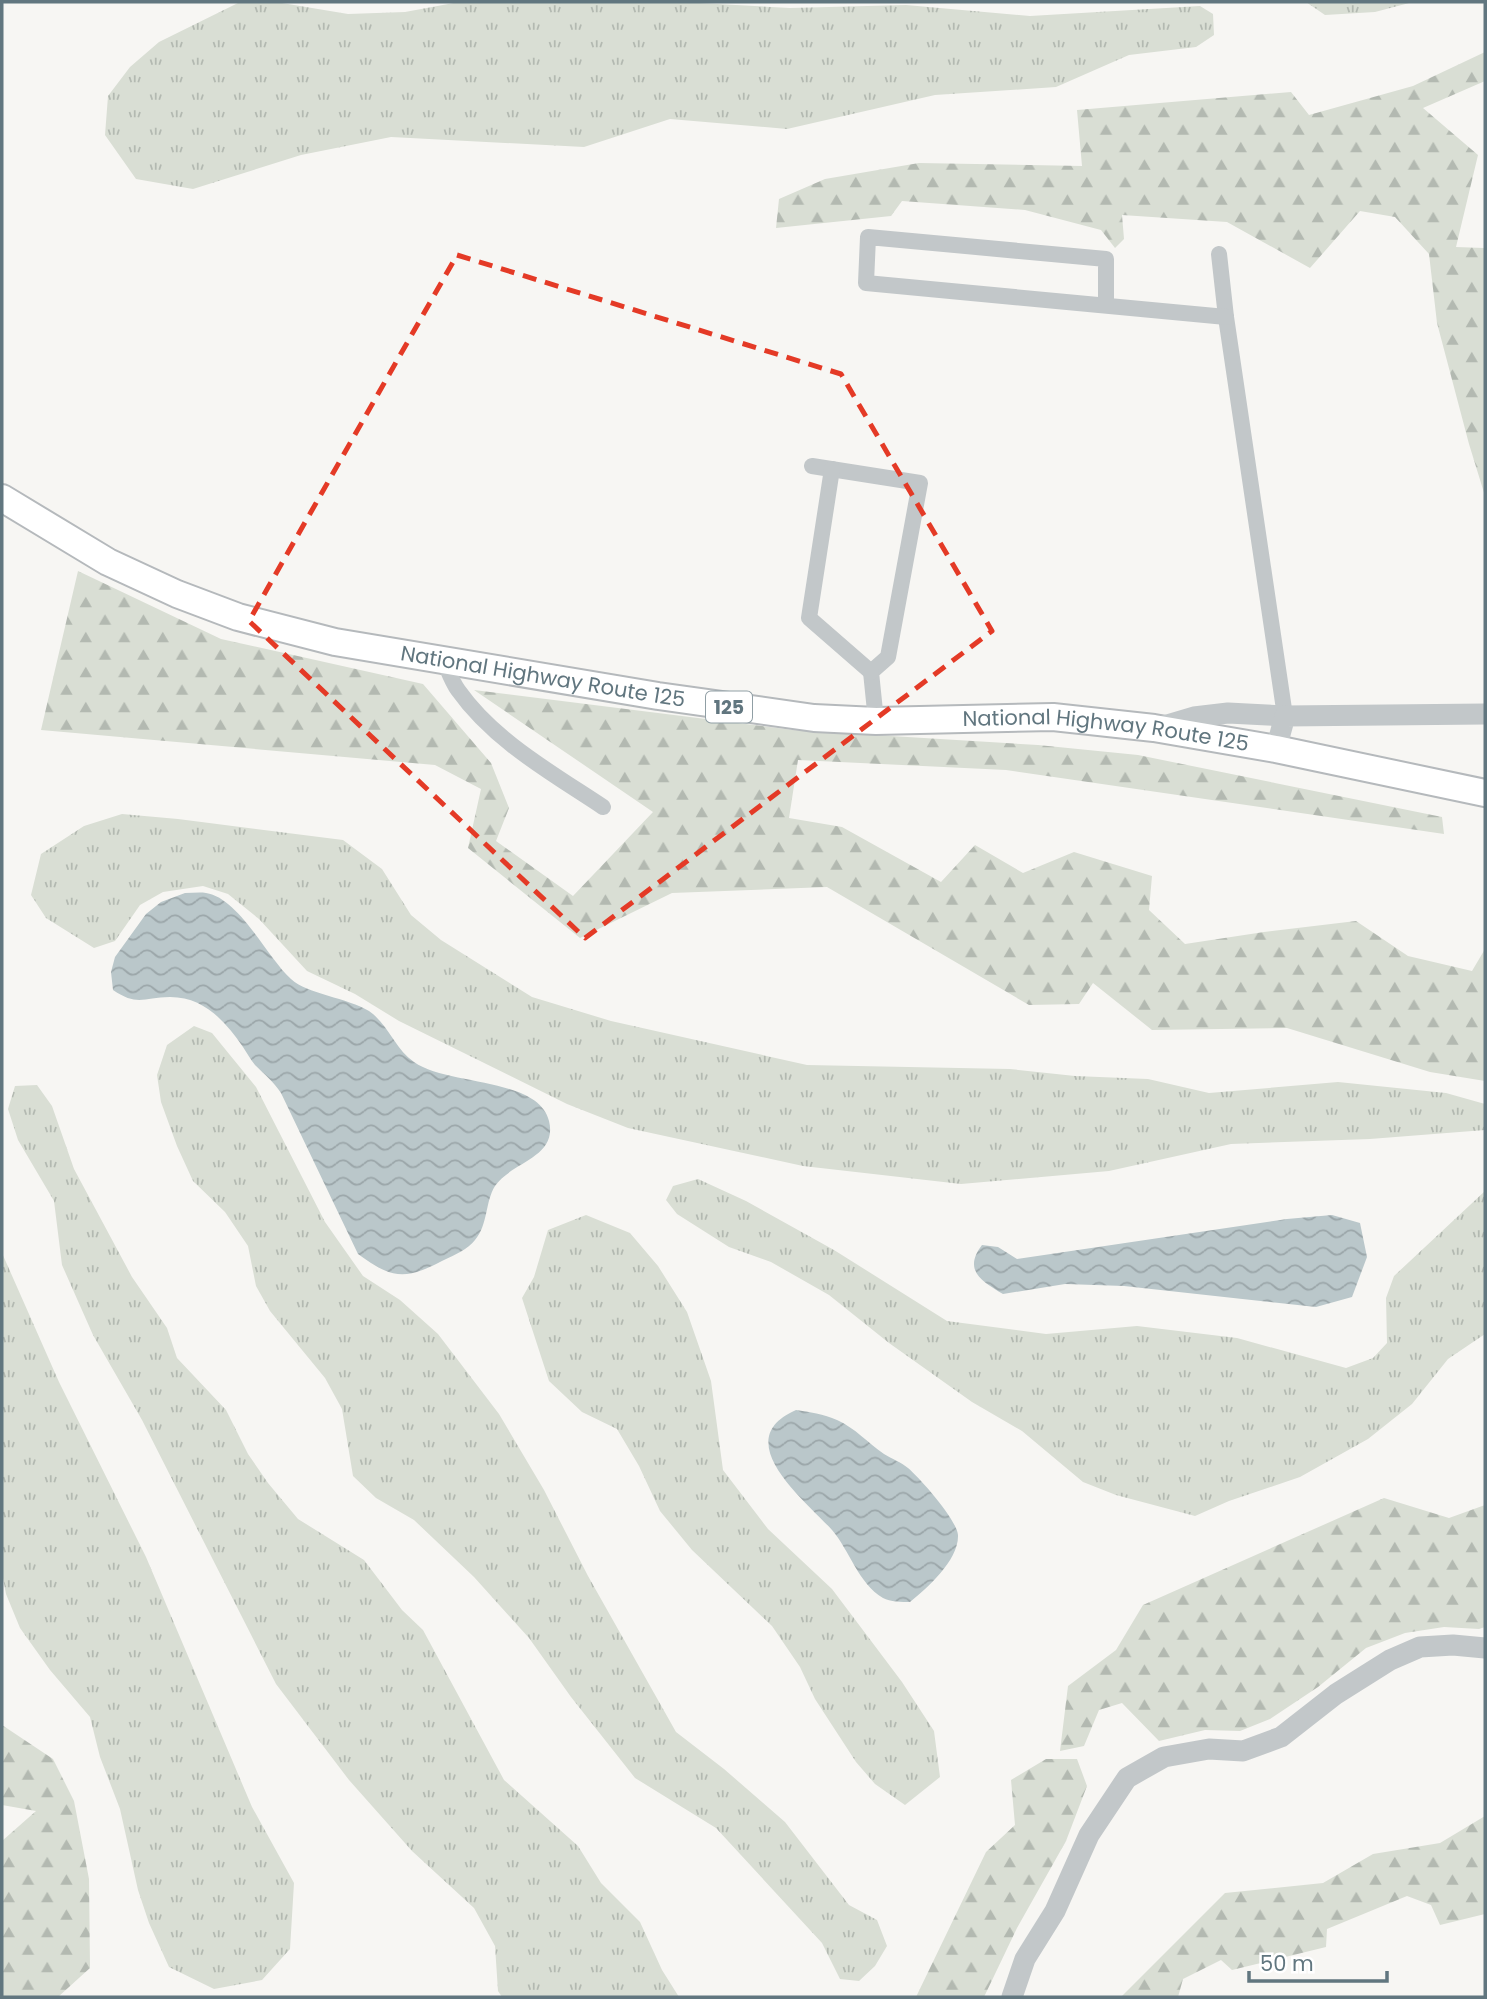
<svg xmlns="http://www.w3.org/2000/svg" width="1487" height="1999" viewBox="0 0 1487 1999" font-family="Poppins,sans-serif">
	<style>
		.grass { fill: url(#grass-tufts) }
		.forest { fill: url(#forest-firs) }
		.water { fill: url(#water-waves) }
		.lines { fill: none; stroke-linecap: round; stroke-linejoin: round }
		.trunk-casing { stroke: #b5b9bc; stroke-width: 30 }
		.minor { stroke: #c2c7c9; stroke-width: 16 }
		.tertiary { stroke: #c2c7c9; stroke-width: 21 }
		.trunk { stroke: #fff; stroke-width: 26 }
		.marked { fill: none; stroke: #e43a26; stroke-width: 5; stroke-dasharray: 14 9; stroke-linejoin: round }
		.labels { text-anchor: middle; stroke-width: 7; stroke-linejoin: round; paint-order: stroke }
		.shield { fill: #fff; stroke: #909fa5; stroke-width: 2 }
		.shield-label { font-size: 19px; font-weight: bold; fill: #61767f }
		.street-label { font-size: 21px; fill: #61767f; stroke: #fff }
	</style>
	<defs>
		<pattern id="grass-tufts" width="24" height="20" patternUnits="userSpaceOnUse" patternTransform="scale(1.75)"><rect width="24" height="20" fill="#d9ded4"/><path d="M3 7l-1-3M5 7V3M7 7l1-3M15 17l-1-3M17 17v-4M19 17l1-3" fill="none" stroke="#b3b9b1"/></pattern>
		<pattern id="forest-firs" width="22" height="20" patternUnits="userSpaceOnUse" patternTransform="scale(1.75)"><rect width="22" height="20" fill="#d9ded4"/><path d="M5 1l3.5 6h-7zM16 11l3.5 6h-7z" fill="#b3b9b1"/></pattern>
		<pattern id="water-waves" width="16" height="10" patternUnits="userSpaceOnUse" patternTransform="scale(1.75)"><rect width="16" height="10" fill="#bac7ca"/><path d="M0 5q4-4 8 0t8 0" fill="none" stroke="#9ba6a9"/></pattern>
	</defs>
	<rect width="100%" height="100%" fill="#f7f6f3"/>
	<g class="grass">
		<path d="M240,2L282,3L348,14L405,12L459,2H680L790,8L906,5L1030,16L1200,6L1213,14L1214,35L1196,47L1129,55L1056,87L935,95L787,129L670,119L584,147L391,137L301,155L193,189L136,179L105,135L108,96L130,67L159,42Z"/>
		<path d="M1306,2H1413L1375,12L1325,15Z"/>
		<path d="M122,814L178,819L343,840L382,869L411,915L441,940L532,997L611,1021L807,1065L1010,1069L1075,1076L1148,1079L1209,1093L1338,1082L1446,1093L1485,1104V1130L1370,1139L1231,1144L1109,1171L961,1184L803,1166L628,1128L567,1104L399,1021L355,994L307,971L259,919L228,894L203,886L163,892L140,905L115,941L94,948L46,918L31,895L41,854L84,826Z"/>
		<path d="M194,1026L212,1033L256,1087L325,1222L363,1276L400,1300L438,1334L499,1414L544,1490L588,1576L676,1732L724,1769L785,1822L849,1905L877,1920L887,1946L875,1966L859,1981L840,1979L822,1943L716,1828L635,1778L571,1697L529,1638L474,1577L414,1520L376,1498L353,1476L342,1409L325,1378L270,1311L256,1286L248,1246L225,1212L193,1181L177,1146L161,1102L157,1075L167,1045Z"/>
		<path d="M37,1085L52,1106L74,1169L132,1277L167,1328L177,1358L226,1410L248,1454L268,1483L298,1519L364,1560L402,1610L423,1630L504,1780L578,1846L601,1883L640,1922L662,1970L679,1997H502L498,1991L495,1946L474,1908L412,1851L349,1780L276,1684L142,1420L93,1335L62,1265L54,1201L18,1140L8,1109L15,1086Z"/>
		<path d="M698,1179L746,1201L834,1250L947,1321L1046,1334L1137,1326L1237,1338L1346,1368L1373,1358L1387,1343L1386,1298L1394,1276L1485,1191V1334L1448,1359L1412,1404L1368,1439L1300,1477L1229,1501L1195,1516L1116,1495L1083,1482L1022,1431L972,1402L889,1343L829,1295L771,1262L729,1247L677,1214L666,1200L673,1186Z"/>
		<path d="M586,1215L630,1233L658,1266L687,1312L711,1381L723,1470L768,1529L832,1589L902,1682L934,1731L940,1777L905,1805L875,1784L856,1762L815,1699L800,1667L772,1626L692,1550L660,1511L639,1466L617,1429L582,1412L549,1381L522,1298L534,1277L548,1230Z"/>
		<path d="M2,1253L59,1382L146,1557L252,1807L294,1883L290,1949L262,1980L214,1989L169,1967L149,1923L138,1890L120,1809L100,1757L90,1717L50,1670L20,1628L6,1594L2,1573Z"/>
	</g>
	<g class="forest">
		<path d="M1485,52V81L1423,108L1478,155L1456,247L1484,248L1485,253V496L1469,444L1437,323L1429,254L1395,217L1360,211L1310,268L1227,222L1122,215L1124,239L1115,248L1101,230L1025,210L902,201L891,216L776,228L779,199L825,179L919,163L1082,166L1077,110L1291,92L1309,115L1413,86Z"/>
		<path d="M78,571L221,639L423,684L491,763L509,808L496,841L573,896L653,812L474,690L793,730L1038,745L1138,755L1442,817L1444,834L1006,770L798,760L789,818L842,827L941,882L975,845L1023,873L1074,852L1152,876L1149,910L1185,944L1264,932L1356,921L1408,956L1472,971L1485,949V1081L1430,1072L1287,1028L1152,1030L1093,983L1079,1004L1029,1005L827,887L672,893L580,938L468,848L481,789L435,765L41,730Z"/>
		<path d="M1384,1498L1449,1518L1485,1505V1627L1479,1629L1444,1627L1405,1633L1366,1648L1318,1687L1270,1719L1240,1731L1205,1730L1159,1741L1122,1703L1099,1710L1084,1746L1060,1751L1068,1686L1116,1650L1143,1605Z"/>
		<path d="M2,1725L53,1759L74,1801L89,1879L90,1968L58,1997H2V1841L36,1811L2,1805Z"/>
		<path d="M1046,1759H1077L1087,1786L1066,1841L1017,1928L984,1997H916L986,1852L1015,1825L1011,1780Z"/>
		<path d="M1485,1816V1914L1440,1925L1431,1905L1407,1896L1327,1929L1326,1947L1232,1970L1221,1960L1183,1979L1178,1997H1121L1225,1893L1323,1883L1373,1854L1440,1843Z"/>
	</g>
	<g class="water">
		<path d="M185,893C192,893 200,892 206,893C239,898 267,957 291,979C307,994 348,998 369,1011C388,1024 395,1049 414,1062C448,1086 538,1077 549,1121C558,1158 511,1162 495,1186C485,1202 488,1225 475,1240C468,1249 455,1255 444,1260C405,1280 394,1280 358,1254L281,1093C273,1081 265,1075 255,1065C251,1060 247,1053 243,1047C225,1021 204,997 170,997C144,997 138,1007 113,990L111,972L115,957L146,914L161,902Z"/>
		<path d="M1332,1215L1360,1223L1367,1257L1352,1297L1316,1307L1124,1286L1065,1284L1003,1294C981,1281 963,1270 982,1245L998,1247L1017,1259L1287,1219Z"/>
		<path d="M796,1410C809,1412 824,1414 837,1420C855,1428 868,1443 884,1454C892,1459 901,1462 908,1468C920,1478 957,1520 958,1535C959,1560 927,1588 910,1602C902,1602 890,1602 883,1598C858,1583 850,1551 832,1530C806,1501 727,1440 796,1410Z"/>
	</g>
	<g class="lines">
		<g class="trunk-casing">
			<g id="trunk">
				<path id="s1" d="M2,498L108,562L177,594L238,617L335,642L658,696L814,718L876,721L1053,717L1154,728L1276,749L1485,793"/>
			</g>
		</g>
		<g class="minor">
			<path d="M1219,254L1226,317L1285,716"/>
			<path d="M1106,305V259L868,237L866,283L1226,317"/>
			<path d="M812,466L920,483L888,657L871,672L876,721"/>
			<path d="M832,469L809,618L871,672"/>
			<path d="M444,661C448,670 452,682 458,690C494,741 552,773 603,807"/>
		</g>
		<g class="tertiary">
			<path d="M1157,728L1194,717L1228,713L1285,716"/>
			<path d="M1276,749L1285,716L1485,714"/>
			<path d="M1012,1997L1025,1959L1055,1911L1089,1835L1127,1778L1164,1757L1209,1749L1243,1751L1281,1737L1336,1694L1390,1660L1420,1647L1453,1645L1485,1648"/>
		</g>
		<use href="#trunk" class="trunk"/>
	</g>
	<path class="marked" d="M457,255L841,374L992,631L585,938L249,621Z"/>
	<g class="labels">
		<rect class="shield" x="706" y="691.5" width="46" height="31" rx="5"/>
		<g class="shield-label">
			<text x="729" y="714">125</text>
		</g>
		<g class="street-label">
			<text dy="7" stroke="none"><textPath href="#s1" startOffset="576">National Highway Route 125</textPath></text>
			<text dy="7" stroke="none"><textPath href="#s1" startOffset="1143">National Highway Route 125</textPath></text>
		</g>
	</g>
	<rect width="1487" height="1999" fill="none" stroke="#61767f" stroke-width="7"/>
	<path d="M1249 1971v10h138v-10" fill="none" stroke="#61767f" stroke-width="3.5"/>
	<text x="1260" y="1971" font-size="21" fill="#61767f" stroke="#ffffff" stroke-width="5" paint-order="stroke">50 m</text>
</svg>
